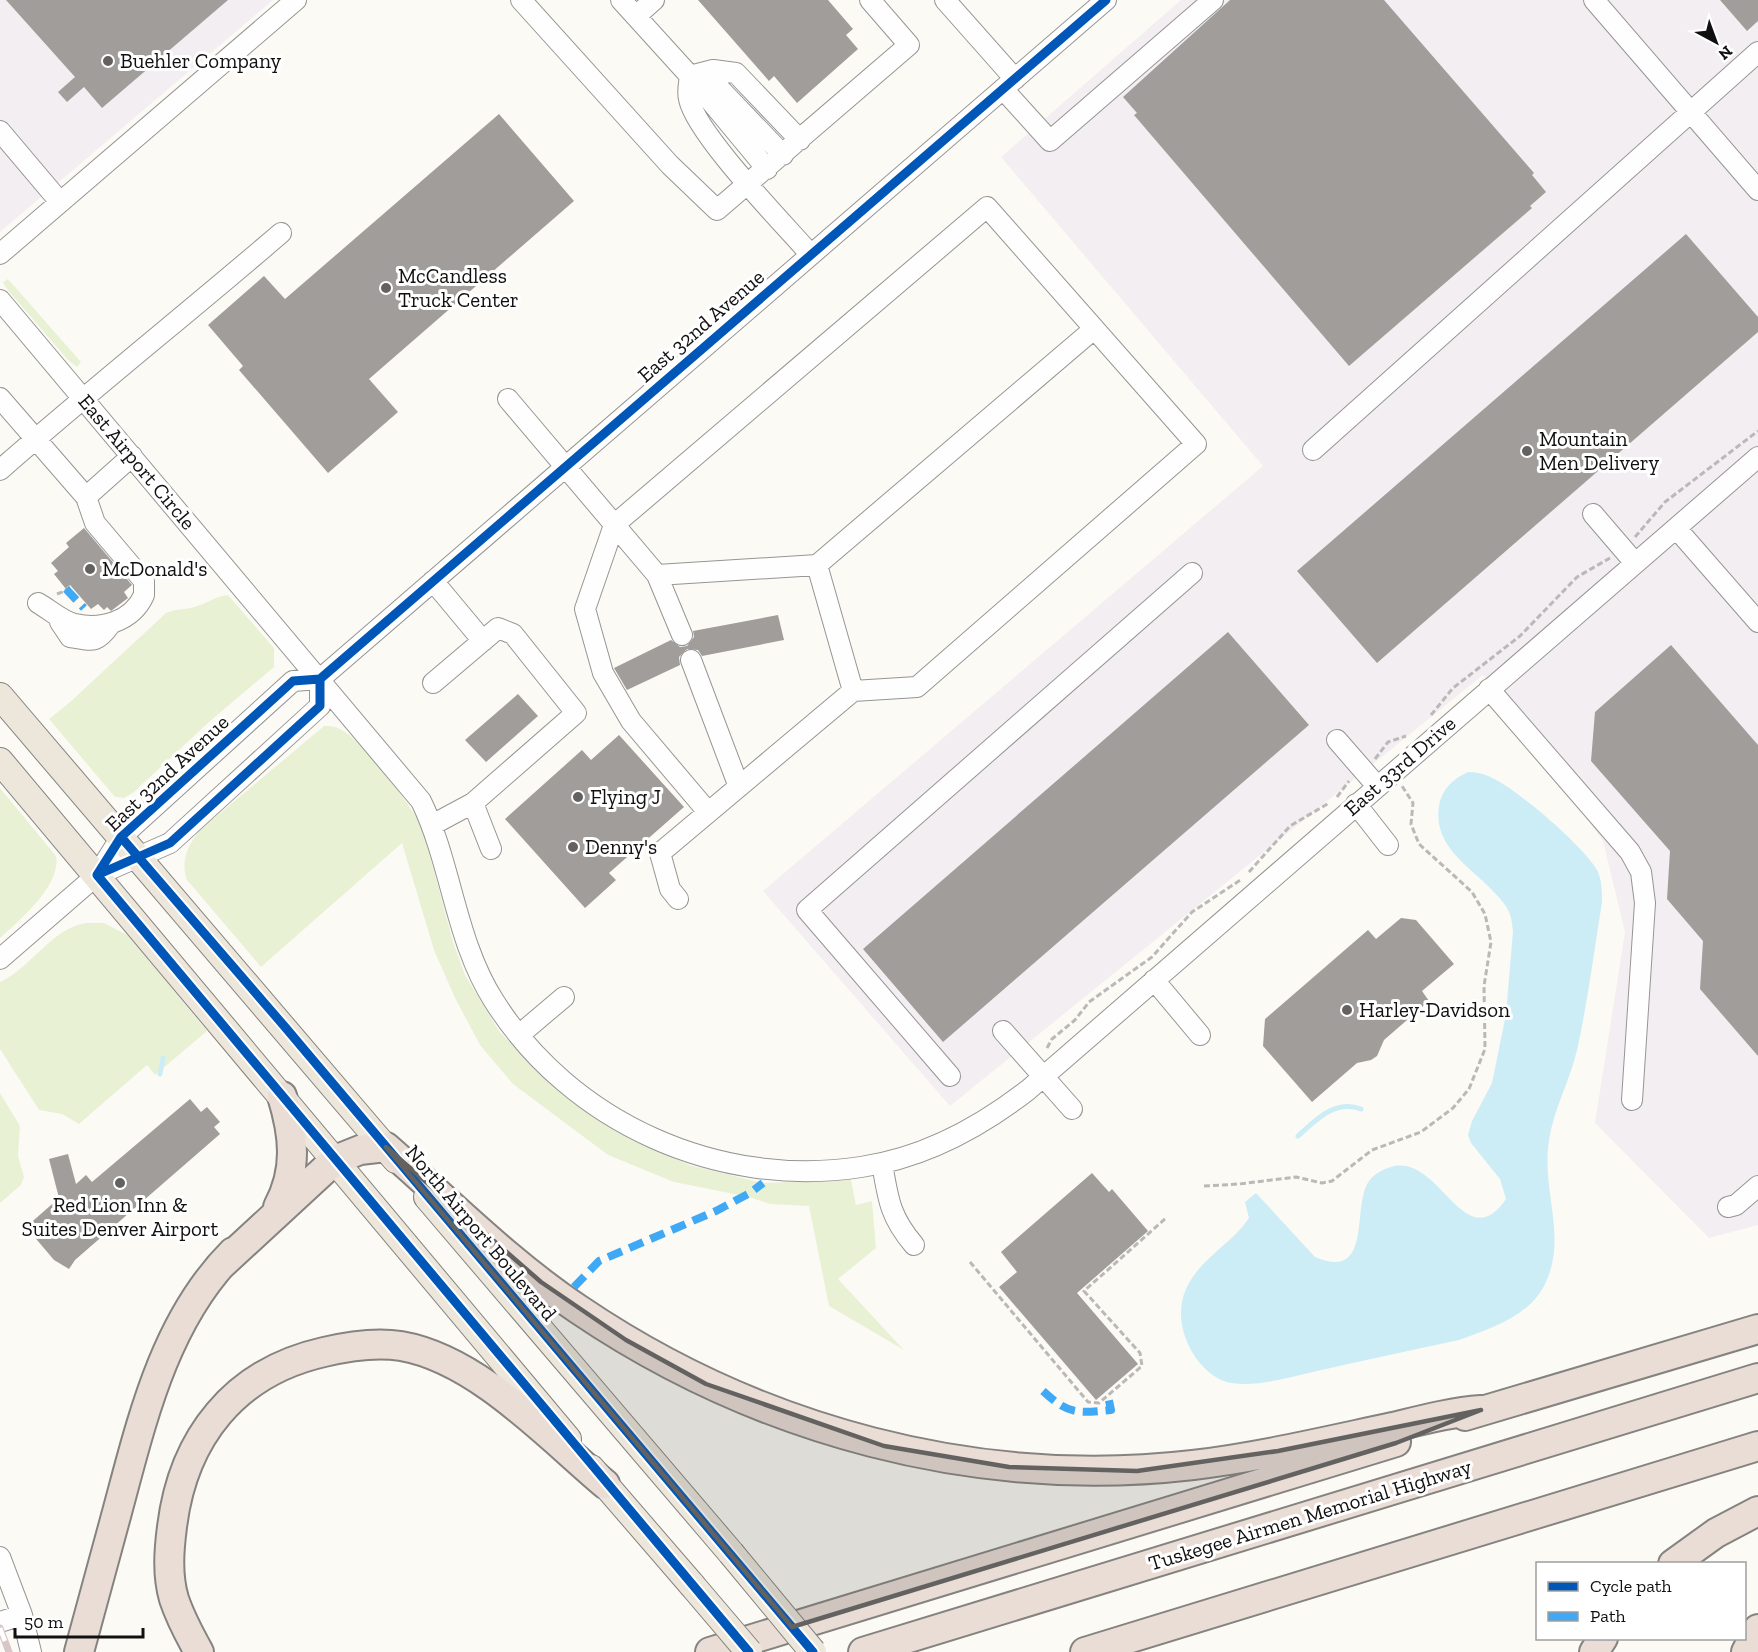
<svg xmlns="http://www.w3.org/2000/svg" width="1758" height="1652" font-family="'Zilla Slab',serif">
<rect width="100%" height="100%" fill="#fcfaf5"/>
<path fill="#f3eef1" d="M0,0h273l-273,232z
M1181,0h577v1225l-49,13 -114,-115 30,-191 -22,-91 -120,-166 -533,431 -187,-215 500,-425 -262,-309z"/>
<path fill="#e9f1d5" d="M8,279l73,83 -4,5 -9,-7 -62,-72 -3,-6z
M228,595l46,53v19l-65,55 -75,70 -10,6 -9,-1 -66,-78 20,-16 97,-90c12,-5 23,-3 34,-8 11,-4 17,-9 28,-10z
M324,726c7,0 11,0 18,4 22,13 69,75 81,99l30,113 12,33 34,56 48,50 68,50 74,34 74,18 88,-3 5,25 16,-4 4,47 -38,31 66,71 -75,-44 -20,-100 -39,-2 -21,-7 -75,-15 -66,-27 -95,-71 -33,-39 -25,-47 -21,-48 -32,-107 -141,124 -74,-87c-7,-19 1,-35 13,-50z
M0,788l56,68c6,28 -35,63 -56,82z
M86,923h18l25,13 78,95 -52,44 -8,-10 -68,59 -17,-10 -23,-4 -39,-61v-67c31,-14 52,-54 86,-59z
M0,1093l20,33 -2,30 6,21 -3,8 -21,18z"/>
<path fill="#ccedf6" d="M1468,772c11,0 20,3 30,9 24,13 86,66 99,89 5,10 5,21 5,32 -8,49 -14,99 -25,148 -7,31 -24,60 -28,91 -8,49 19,96 -4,143 -15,32 -55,45 -86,56 -47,10 -94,20 -142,31 -27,6 -58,16 -85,12 -18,-2 -36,-21 -43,-37 -9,-18 -11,-39 -3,-57 14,-31 45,-44 63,-71l-4,-16 11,-9 59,64c59,25 36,-51 54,-76 5,-7 14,-12 22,-14 49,-15 73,93 115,32l-6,-20 -29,-36 -3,-8 4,-14 20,-38 14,-69 7,-83c-1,-9 -2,-18 -8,-26 -24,-34 -77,-54 -65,-104 4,-14 15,-23 28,-29z"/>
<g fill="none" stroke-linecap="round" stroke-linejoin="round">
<path stroke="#ccedf6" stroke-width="5" d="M160,1074l3,-16
M1298,1136c18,-16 37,-37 63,-27"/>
</g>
<path fill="#a09d9a" d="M6,0h222l-126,108 -18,-21 -17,15 -9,-10 17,-15z
M698,0h130l25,29 -7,6 12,14 -61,54 -23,-27 -5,5z
M1230,0h154l150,173 -2,2 14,17 -16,14 2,2 -183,158 -215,-251 3,-2 -14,-16z
M1720,0h38v21l-11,10z
M499,114l75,87 -205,178 29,33 -70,61 -89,-103 4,-4 -35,-41 56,-49 21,23z
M1686,234l72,83v15l-381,331 -80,-92z
M84,528l48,57 -8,7 4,6 -17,13 -4,-4 -3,3 -6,-6 -7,5 -21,-24 -4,4 -12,-15 4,-3 -7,-8 18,-16 -3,-4z
M778,615l6,25 -82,16 -4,-6 -11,-1 -8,8 1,8 -53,25 -13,-22 57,-28 9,7 7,-1 7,-9 -1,-6z
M1228,632l81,93 -366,317 -80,-93z
M1671,645l87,100v311l-58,-67 3,-48 -36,-42 3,-48 -79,-90 4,-49z
M518,694l20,22 -52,46 -21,-22z
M619,735l65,72 -75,66 7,7 -31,28 -80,-89 77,-69 9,10z
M1401,918l15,2 38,44 -32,27 7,10 -45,39 -7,16 -6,4 -14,3 -45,39 -49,-56 2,-27 103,-89 8,9z
M190,1099l11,13 6,-5 13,15 -6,5 6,7 -145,126 -6,9 -15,-9 -28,-33 33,-29 -10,-39 19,-5 8,30 10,-9 6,7z
M1092,1173l17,19 3,-3 36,42 -71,62 61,71 -42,36 -97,-113 18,-15 -16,-20z"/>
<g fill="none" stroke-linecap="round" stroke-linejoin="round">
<defs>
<path id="minor" d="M521,0l149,165 47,45 192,-165 -39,-45
M621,0l69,76 23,-6 23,3 64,67
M945,0l70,79
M1594,0l164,190
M636,16l18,-16
M690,76c-1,7 -3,16 -1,23 7,35 95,125 122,156
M690,76l27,10 66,69
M690,76l77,93
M1003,89l47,52 163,-141
M0,131l60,71
M0,254l296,-254
M0,300l421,501c31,64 34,139 73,200 77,122 225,188 367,166 63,-9 118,-39 167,-77l730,-633
M0,398l86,99 46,-41
M508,399l149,176 160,-10 277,-236
M1313,450l445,-398
M0,470c92,-81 188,-157 281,-237
M1593,514l42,49
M1676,528l82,94
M657,575l25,60
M433,581l50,60
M38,603c11,6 25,19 37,21 26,6 57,-2 69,-29v-14l-49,-58 -9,-26
M60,622l10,15c21,3 26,8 40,-12
M691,660l48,127
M1489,689l141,163 11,20 4,31 -13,197
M1337,740l40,46
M473,803l18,46
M1356,804l32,41
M708,812l-77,-91 -28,-48 -18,-64 29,-84 373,-318 209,237 -279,243 -64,4
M432,825l41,-22 103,-90 -63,-79 -15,-6 -65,55
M97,875l73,-32 150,-137v-27
M678,899l-8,-10 -10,-36 193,-162 -36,-126
M0,959l97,-84 24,-38 172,-156 27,-2 786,-679
M1154,980l46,55
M1003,1031l69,78
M519,1035l45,-38
M950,1076l-143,-166 385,-337
M882,1163c6,36 8,54 32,82
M1728,1207l8,-2 22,-19
M0,1557l22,58 9,37
M0,1622l22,-7"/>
<path id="major" d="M0,696l396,464
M0,761l568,678
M427,1197l304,356
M591,1468l101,117"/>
<path id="highway" d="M278,1207c20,-37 16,-72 4,-111
M220,1266l115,-106 25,-10 26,-3c63,55 123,116 192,162 180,122 399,181 615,156 67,-8 134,-24 200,-38 29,-7 59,-15 88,-17
M1465,1416l293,-87
M1673,1564l43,-31 42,-22
M79,1652c12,-45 25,-91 37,-136 25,-92 47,-194 117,-264
M199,1652c-9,-16 -19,-35 -25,-53 -7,-24 -5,-49 -2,-72 11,-90 63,-155 152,-175 25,-6 52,-10 77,-6 76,13 147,90 204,138
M710,1652l686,-210
M863,1652l895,-274
M1085,1652l673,-206
M1594,1652l9,-14
M1746,1652l12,-23"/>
</defs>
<use href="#minor" stroke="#969593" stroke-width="22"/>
<use href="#major" stroke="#848380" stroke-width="28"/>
<use href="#highway" stroke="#848380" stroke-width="32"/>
<path stroke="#b9b9b8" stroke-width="3" stroke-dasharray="6 3" stroke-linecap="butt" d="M1635,537l30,-35 93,-71
M57,594l8,-3 5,-5
M1431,715l22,-27 67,-52 57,-59 33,-19
M1375,759l13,-17 18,-6
M1337,797l12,-16
M1249,872l41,-46 39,-23
M1047,1048l5,-9 23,-19 14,-18 63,-45 40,-45 50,-33
M1204,1186l35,-2 57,-7 26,6 10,-2 40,-31 49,-18 32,-24 16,-19 16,-40 -1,-63 7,-44 -6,-28 -13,-22 -53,-48 -8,-20 2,-21 -11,-17
M970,1262l118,140 11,1 43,-37 -2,-13 -56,-62 82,-73"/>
<use href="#minor" stroke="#fffefe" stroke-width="20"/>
<use href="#major" stroke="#ede6db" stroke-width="26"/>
<use href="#highway" stroke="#eaddd6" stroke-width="28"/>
<defs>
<path id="rail" d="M0,1628l9,24"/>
</defs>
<use href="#rail" stroke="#d8c5c8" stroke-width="7"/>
<use href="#rail" stroke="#fff" stroke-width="4.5" stroke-dasharray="14" stroke-linecap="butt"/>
<defs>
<path id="major-bridge" d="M731,1553l82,99
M692,1585l57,67"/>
</defs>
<use href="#major-bridge" stroke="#848380" stroke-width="28" stroke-linecap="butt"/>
<use href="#major-bridge" stroke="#ede6db" stroke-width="26"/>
<path stroke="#3fa9f5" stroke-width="8" stroke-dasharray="15 8" stroke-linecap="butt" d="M66,589l18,19
M574,1287l25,-26 117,-50 34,-18 13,-10
M1043,1391c26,24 34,22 68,19l-3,-14"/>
<defs>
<path id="cycleway" d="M121,837l164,190 528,625
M97,875l24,-38 172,-156 27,-2 786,-679
M97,875l652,777
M97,875l73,-32 150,-137v-27"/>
</defs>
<use href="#cycleway" stroke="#fff" stroke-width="13"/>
<use href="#cycleway" stroke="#0057b8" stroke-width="9"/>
</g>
<path fill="#636260" fill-opacity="0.2" stroke="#636260" stroke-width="4.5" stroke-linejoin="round" d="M386,1147l155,135 85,58 80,44 178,62 125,21 128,4 141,-20 203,-41 -85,33 -604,184z"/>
<g fill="#636260" stroke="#fff" stroke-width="2">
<circle cx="108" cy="61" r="6"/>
<circle cx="386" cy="288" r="6"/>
<circle cx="1527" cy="451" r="6"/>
<circle cx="90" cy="569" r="6"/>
<circle cx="578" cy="797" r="6"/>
<circle cx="573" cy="847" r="6"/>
<circle cx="1347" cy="1010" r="6"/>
<circle cx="120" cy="1183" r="6"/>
</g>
<g text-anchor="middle" stroke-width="6" stroke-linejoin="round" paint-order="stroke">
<g font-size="21" fill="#101010" stroke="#fff" text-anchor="start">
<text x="120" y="68">Buehler Company</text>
<text x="398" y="283">McCandless<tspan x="398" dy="24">Truck Center</tspan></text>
<text x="1539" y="446">Mountain<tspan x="1539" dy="24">Men Delivery</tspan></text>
<text x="102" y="576">McDonald's</text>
<text x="590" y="804">Flying J</text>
<text x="585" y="854">Denny's</text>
<text x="1359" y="1017">Harley-Davidson</text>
<text x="120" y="1212" text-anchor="middle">Red Lion Inn &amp;<tspan x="120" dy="24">Suites Denver Airport</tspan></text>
</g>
<g font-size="21" fill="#101010" stroke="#fff">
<text transform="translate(701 326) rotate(-41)" y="7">East 32nd Avenue</text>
<text transform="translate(137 462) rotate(50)" y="7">East Airport Circle</text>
<text transform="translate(1400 766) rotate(-41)" y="7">East 33rd Drive</text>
<text transform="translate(167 773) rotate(-43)" y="7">East 32nd Avenue</text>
<text transform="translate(481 1233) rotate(50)" y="7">North Airport Boulevard</text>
<text transform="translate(1310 1515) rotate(-17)" y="7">Tuskegee Airmen Memorial Highway</text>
</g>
</g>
<rect x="1536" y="1562" width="210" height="78" fill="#ffffff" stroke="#9f9f9f" stroke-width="1.5"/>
<rect x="1548" y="1582" width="30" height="9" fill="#0057b8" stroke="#9f9f9f" stroke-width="1.5"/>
<text x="1590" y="1592" font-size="18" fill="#101010">Cycle path</text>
<rect x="1548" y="1612" width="30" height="9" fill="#3fa9f5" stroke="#9f9f9f" stroke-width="1.5"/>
<text x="1590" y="1622" font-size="18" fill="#101010">Path</text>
<g transform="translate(1716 42) rotate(139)" stroke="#ffffff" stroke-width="4.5" paint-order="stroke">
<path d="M0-4.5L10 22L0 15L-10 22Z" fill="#101010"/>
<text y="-9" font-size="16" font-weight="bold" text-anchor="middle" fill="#101010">N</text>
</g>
<path d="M15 1628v9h128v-9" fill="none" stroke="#101010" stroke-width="3"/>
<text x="24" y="1628" font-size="18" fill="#101010" stroke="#ffffff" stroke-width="4.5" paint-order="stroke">50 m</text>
</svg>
